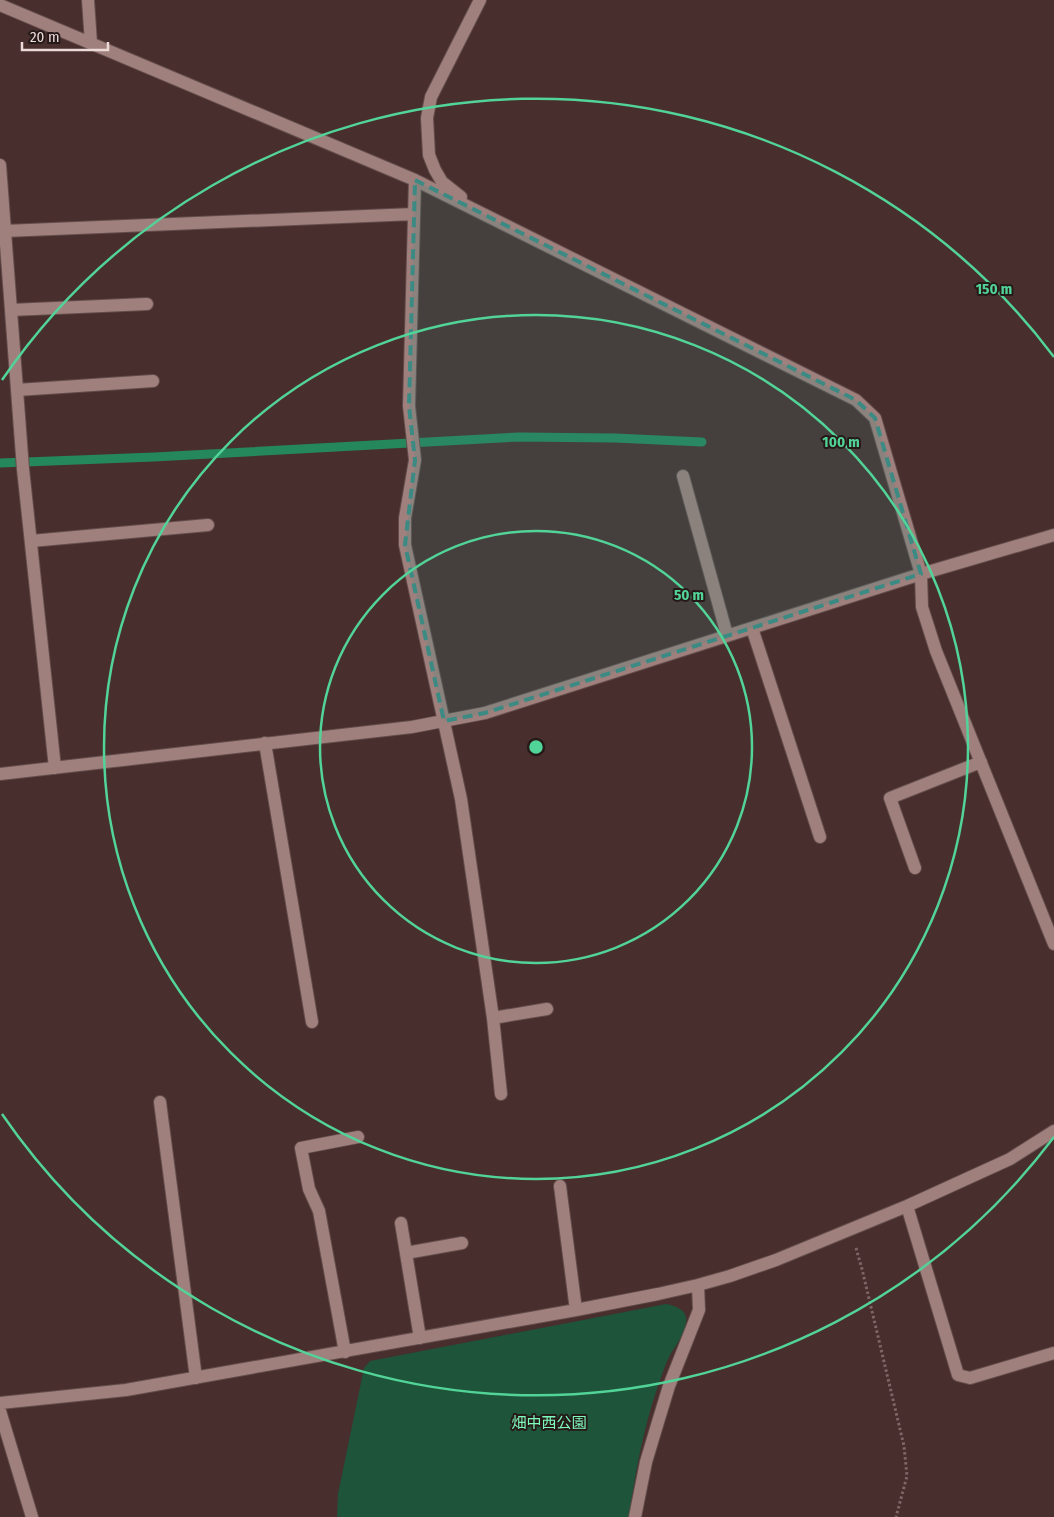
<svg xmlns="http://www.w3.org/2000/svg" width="1054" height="1517" font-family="'Fira Sans Condensed','Noto Sans JP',sans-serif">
<rect width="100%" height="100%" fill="#482e2d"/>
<path fill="#1d543a" d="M666,1304c10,2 22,6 20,18 -1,12 -11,24 -17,35 -5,10 -8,21 -12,32 -14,41 -22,85 -28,128h-292l1,-23 26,-126 6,-7z"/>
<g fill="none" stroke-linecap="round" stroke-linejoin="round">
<path stroke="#25875c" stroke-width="9" d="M0,463l154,-6 365,-20 96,1 87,4"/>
<defs>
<path id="minor" d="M88,0l3,43
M0,5l415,175 441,220 19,18 46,156 1,33 14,44 118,293
M0,165l23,304 32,299
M415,180l-6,226 6,54 -10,58v27l56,254 32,219 8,76
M461,197l-19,-15 -7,-12 -6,-15 -2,-37 4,-21 49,-97
M5,231l409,-17
M11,310l136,-6
M17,390l136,-9
M683,476l44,159
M31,541l177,-16
M752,628l68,209
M265,743l47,279
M0,774l412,-47 73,-14 436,-139 133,-39
M915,868l-25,-70 91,-36
M493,1018l54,-9
M160,1102l36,276
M560,1186l16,124
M907,1206l51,169 12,3 84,-25
M401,1223l19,115
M406,1253l56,-10
M345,1352l-26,-141 -10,-22 -8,-41 57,-11
M0,1403l126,-13 450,-80 82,-16 40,-9 32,-9 46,-16 131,-54 103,-47 44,-28
M0,1411l32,106
M635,1517l11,-55 12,-40 11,-36 30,-76 -1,-25"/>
</defs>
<use href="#minor" stroke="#634d4c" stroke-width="14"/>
<path stroke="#7e6766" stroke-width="3" stroke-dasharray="2.5 2.5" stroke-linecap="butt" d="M856,1248l6,21 42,177 3,30 -11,41"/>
<use href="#minor" stroke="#9f807d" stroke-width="12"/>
</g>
<path fill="#3b8a83" fill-opacity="0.2" stroke="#3b8a83" stroke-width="4" stroke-dasharray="10 6" stroke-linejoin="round" d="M415,180l441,220 19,18 46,156 -436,139 -41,8 -39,-176 10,-85 -6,-54z"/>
<g fill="none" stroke="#52d397" stroke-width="2.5">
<circle cx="536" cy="747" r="216"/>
<circle cx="536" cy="747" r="432"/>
<path d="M1054 1137A648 648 0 0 1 2 1114M2 380A648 648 0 0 1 1054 357"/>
</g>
<g text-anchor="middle" stroke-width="4" stroke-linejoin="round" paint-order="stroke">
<g font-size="15" fill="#7efabd" stroke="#261a19">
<text x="549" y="1428">畑中西公園</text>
</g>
</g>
<circle cx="536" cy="747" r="8" fill="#52d397" stroke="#261a19" stroke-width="2.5"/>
<g font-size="15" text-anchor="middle" font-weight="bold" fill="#52d397" stroke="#261a19" stroke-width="4" stroke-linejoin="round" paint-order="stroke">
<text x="994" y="294">150 m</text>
<text x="841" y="447">100 m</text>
<text x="689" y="600">50 m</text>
</g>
<path d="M22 42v8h86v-8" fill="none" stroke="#ebdad8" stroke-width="2.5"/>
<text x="30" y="42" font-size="15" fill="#ebdad8" stroke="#261a19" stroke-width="4" paint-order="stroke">20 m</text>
</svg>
